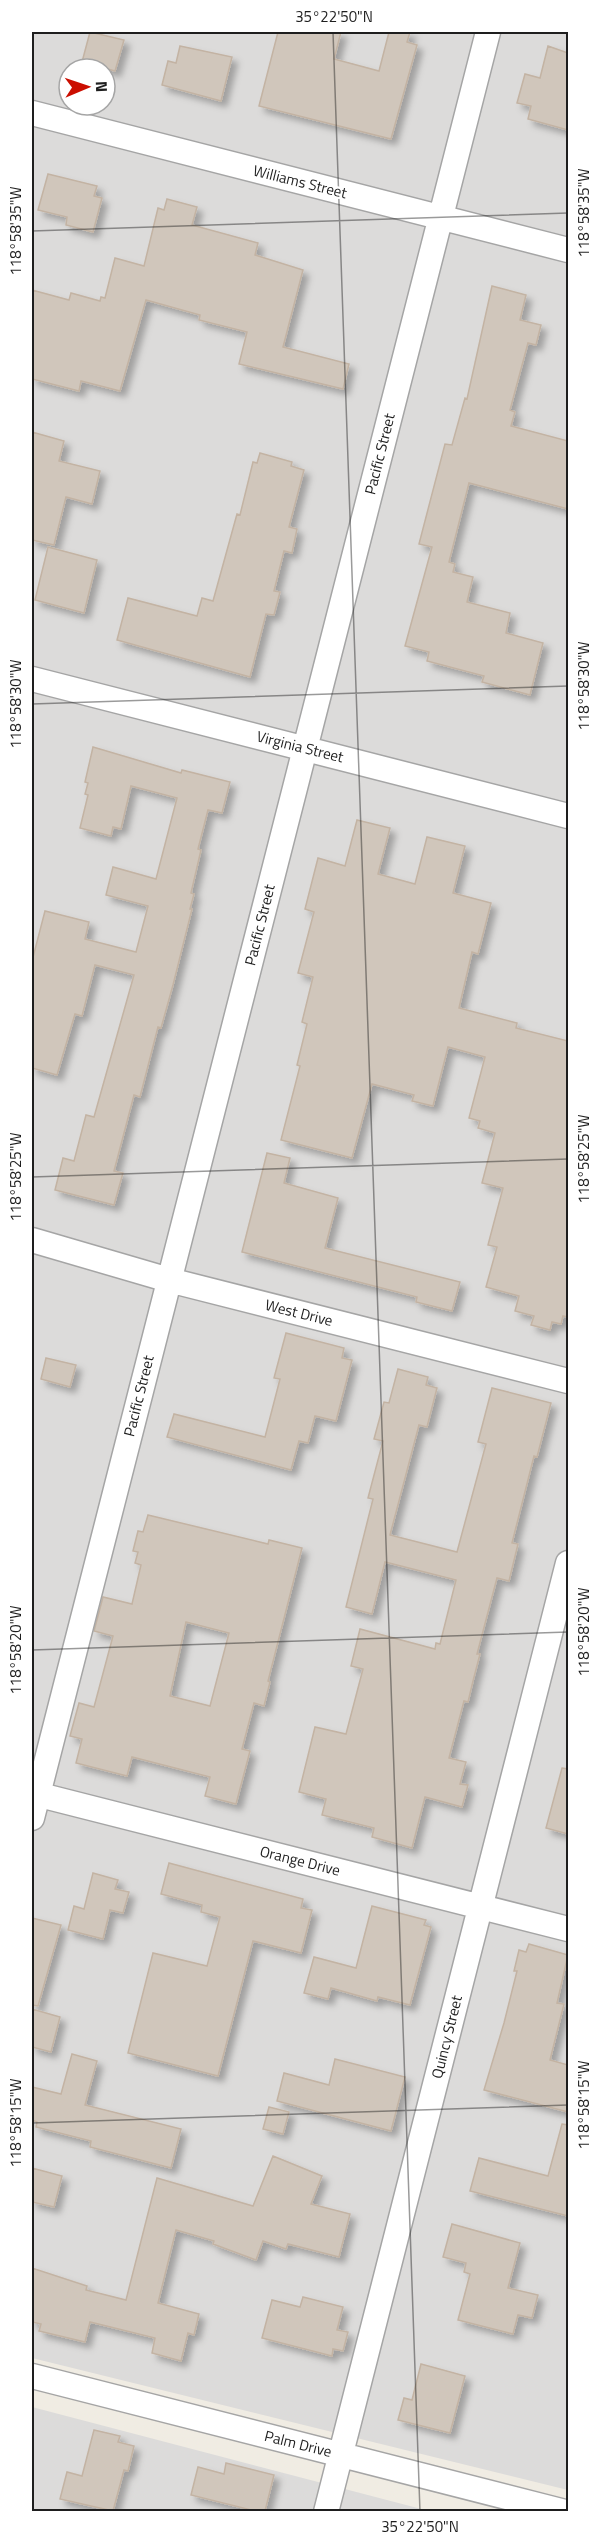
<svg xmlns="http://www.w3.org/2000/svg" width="600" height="2543" font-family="'Titillium Web',sans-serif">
<defs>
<filter id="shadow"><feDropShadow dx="5.5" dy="5.5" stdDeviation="3" flood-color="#0004"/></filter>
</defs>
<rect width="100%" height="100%" fill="#f0ece3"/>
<path fill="#dcdbda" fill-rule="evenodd" d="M32,32h536v2458l-536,-132zM69,69h36v36h-36z
M32,2407l397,104h-397z"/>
<path fill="#d0c6bb" stroke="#c3b3a3" stroke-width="1.5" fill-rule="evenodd" filter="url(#shadow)" d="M90,32l34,8 -9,31 -33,-9z
M278,32h63l-7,27 45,12 10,-39h21l-3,10 10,3 -26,94 -132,-33z
M180,46l52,11 -11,44 -59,-16 6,-24 8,2z
M548,46l20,7v77l-40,-11 3,-13 -14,-3 8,-29 15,4z
M48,174l49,12 -3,10 8,2 -9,34 -27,-7 1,-8 -29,-7z
M167,199l30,8 -5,18 66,18 -3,12 48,15 -20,77 66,17 -6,25 -104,-25 8,-32 -48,-12 1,-5 -54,-15 -26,91 -39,-10 -2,10 -47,-12v-89l37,10 2,-7 29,8 1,-4 4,1 10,-40 29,8 14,-58 6,2z
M492,286l34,9 -6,25 21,5 -5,20 -8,-2 -18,67 5,2 -4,14 57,15v68l-99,-26 -20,79 6,2 -2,8 20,5 -6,25 43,11 -4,20 37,10 -13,52 -48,-13 2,-6 -57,-15 2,-9 -24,-6 27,-99 -13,-3 26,-100 7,1 13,-47 2,1z
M32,432l32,9 -5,20 41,10 -8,33 -26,-7 -12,48 -22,-5z
M260,453l32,9 -1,4 13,4 -15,57 8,2 -5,24 -8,-2 -10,40 6,1 -6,23 -8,-1 -16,63 -133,-37 11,-42 69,18 5,-18 11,3 24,-87 3,1 13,-53 4,1z
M48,547l49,13 -13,53 -49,-13z
M93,747l88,26 1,-3 48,12 -8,31 -14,-3 -10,39 3,1 -10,43 3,1 -4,15h2l-19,76 -12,43 -3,-1 -18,70 -6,-2 -20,76 9,2 -9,32 -59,-15 8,-32 11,3 12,-46 8,2 40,-142 -39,-10 -13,51 -7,-2 -18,61 -25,-7v-107l13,-50 44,11 -4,17 51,13 12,-46 -42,-11 7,-28 43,12 21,-81 -46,-12 -10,43 -8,-2 -2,9 -31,-8 8,-33 -3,-1 3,-11 -3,-1z
M357,820l33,8 -12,46 37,10 12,-47 38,9 -12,47 38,10 -13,51 -6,-2 -13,56 58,15 -1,5 52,13v276l-5,-1 -2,8 -9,-2 -2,8 -19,-5 3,-9 -19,-5 4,-15 -33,-9 11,-40 -9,-2 15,-57 -21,-5 13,-50 -17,-5 2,-7 -11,-3 16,-61 -37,-10 -15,59 -21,-5 2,-6 -42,-11 -20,74 -71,-18 19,-74 -3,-1 10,-41 -5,-2 11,-45 -15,-4 16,-61 -9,-3 13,-51 27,8z
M267,1153l23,5 -6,25 54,15 -13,50 135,34 -8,29 -36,-9 1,-5 -175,-45z
M286,1333l58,15 -2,10 10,2 -16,61 -21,-5 -7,27 -9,-2 -8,29 -124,-33 7,-23 91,23 15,-58 -6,-1z
M46,1358l30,7 -6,22 -29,-8z
M398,1369l30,8 -2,8 11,3 -10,39 -8,-2 -29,110 67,17 29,-108 -8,-2 14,-54 59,15 -14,54 -3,-1 -22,87 6,1 -9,37 -12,-3 -20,76h3l-7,27 -5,21 -4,-1 -15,57 17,4 -6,22 8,1 -6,22 -37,-10 -13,51 -40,-11 2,-9 -52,-13 4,-16 -27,-7 16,-65 31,7 17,-65 -12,-3 9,-37 75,20 1,-6 4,1 16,-64 -71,-18 -13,52 -26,-7 27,-108 -5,-1 15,-57 -9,-2 10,-37 5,1z
M148,1515l120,29 1,-4 33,8 -34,133 2,1 -6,24 -10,-3 -12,46 8,2 -14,53 -31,-8 5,-19 -78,-20 -5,19 -51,-13 6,-24 -12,-3 9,-33 15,4 19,-71 -19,-5 9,-34 29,7 9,-39 -6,-2 3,-11 -5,-1 5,-20 5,1zM186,1622l43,11 -19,73 -40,-10z
M562,1768l6,1v65l-22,-6z
M169,1863l134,36 -2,9 11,2 -11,43 -48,-12 -35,135 -90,-23 25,-100 54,13 13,-49 -19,-5 1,-7 -41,-11z
M93,1873l25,7 -3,9 14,3 -6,21 -13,-3 -7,29 -35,-9 6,-24 10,3z
M372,1906l54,14 -2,5 7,2 -21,78 -32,-8 -1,4 -46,-13 -3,11 -24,-6 10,-36 42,11z
M32,1918l29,7 -23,81 -6,-1z
M529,1944l39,11 -11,48 7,1 -14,56 18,5v47l-84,-22 20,-67 13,-52h-3l5,-21 7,2z
M32,2009l28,8 -9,35 -19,-5z
M72,2054l25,7 -12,44 96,24 -10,39 -81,-21 1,-6 -55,-14 1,-5 -5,-2v-33l29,7z
M335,2059l70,18 -14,54 -114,-30 7,-28 45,12z
M269,2107l20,5 -6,22 -20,-5z
M562,2124l6,1v91l-98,-25 9,-33 69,18z
M273,2156l49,20 -11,28 39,10 -11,43 -51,-13 -2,5 -23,-8 -7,19 -43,-16 1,-3 -38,-11 -18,73 41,11 -5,21 -6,-2 -7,28 -29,-8 3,-15 -65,-16 -5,20 -46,-11 2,-7 -9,-2v-54l55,18 -1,4 40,10 31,-122 96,28z
M32,2168l30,8 -8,31 -22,-5z
M452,2224l68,19 -12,45 30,7 -6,23 -14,-3 -5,19 -55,-14 12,-46 -6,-2 2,-9 -23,-6z
M303,2297l40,10 -6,23 11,2 -5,19 -10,-2 -1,7 -70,-18 10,-38 28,7z
M421,2364l44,12 -15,57 -52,-13 6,-22 8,2z
M94,2430l26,6 -2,6 16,4 -6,25 -4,-1 -11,41 -53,-12 7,-27 15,4z
M226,2463l48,12 -9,36h-10l-64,-16 7,-28 26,7z"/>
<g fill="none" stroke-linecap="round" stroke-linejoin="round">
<defs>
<path id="minor" d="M32,113l536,137
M32,679l536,137
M32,1240l137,40 399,101
M32,1793l536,136
M32,1818l456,-1786
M32,2376l533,136
M326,2512l242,-949"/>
</defs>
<use href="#minor" stroke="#a5a5a5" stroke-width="27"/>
<use href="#minor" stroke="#fff" stroke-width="24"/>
</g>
<path fill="none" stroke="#1e1e1e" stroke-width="1.5" stroke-opacity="0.45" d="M333,32l87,2480M32,231l536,-18M32,704l536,-18M32,1177l536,-18M32,1650l536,-18M32,2123l536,-18"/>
<g text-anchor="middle" stroke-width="4.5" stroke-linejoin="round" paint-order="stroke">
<g font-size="15" fill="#1e1e1e" stroke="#fff">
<text transform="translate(300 182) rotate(14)" y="5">Williams Street</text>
<text transform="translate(380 454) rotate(-76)" y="5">Pacific Street</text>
<text transform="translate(300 747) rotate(14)" y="5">Virginia Street</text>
<text transform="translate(260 925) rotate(-76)" y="5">Pacific Street</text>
<text transform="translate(299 1313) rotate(14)" y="5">West Drive</text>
<text transform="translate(139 1396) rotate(-76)" y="5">Pacific Street</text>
<text transform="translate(300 1861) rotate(14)" y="5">Orange Drive</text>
<text transform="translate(447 2037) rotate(-76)" y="5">Quincy Street</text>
<text transform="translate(298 2444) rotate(14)" y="5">Palm Drive</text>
</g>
</g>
<rect width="600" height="2543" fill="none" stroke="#ffffff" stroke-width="66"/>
<g transform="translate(87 87) rotate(88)"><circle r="28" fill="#ffffff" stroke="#a5a5a5" stroke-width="1.5"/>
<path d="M0-4.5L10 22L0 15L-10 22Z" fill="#cb0e00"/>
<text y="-9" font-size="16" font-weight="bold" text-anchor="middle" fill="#1e1e1e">N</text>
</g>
<rect x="33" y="33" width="534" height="2477" fill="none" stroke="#1e1e1e" stroke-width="2"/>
<g font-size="15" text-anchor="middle" fill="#1e1e1e">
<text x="334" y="22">35°22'50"N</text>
<text transform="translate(584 213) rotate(-90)" y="5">118°58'35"W</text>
<text transform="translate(16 231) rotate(-90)" y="5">118°58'35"W</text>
<text transform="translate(584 686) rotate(-90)" y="5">118°58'30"W</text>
<text transform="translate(16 704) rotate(-90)" y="5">118°58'30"W</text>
<text transform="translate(584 1159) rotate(-90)" y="5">118°58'25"W</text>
<text transform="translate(16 1177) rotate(-90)" y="5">118°58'25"W</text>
<text transform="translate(584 1632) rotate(-90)" y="5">118°58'20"W</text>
<text transform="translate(16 1650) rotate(-90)" y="5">118°58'20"W</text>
<text transform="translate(584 2105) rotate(-90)" y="5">118°58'15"W</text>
<text transform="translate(16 2123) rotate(-90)" y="5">118°58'15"W</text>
<text x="420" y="2532">35°22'50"N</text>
</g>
</svg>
